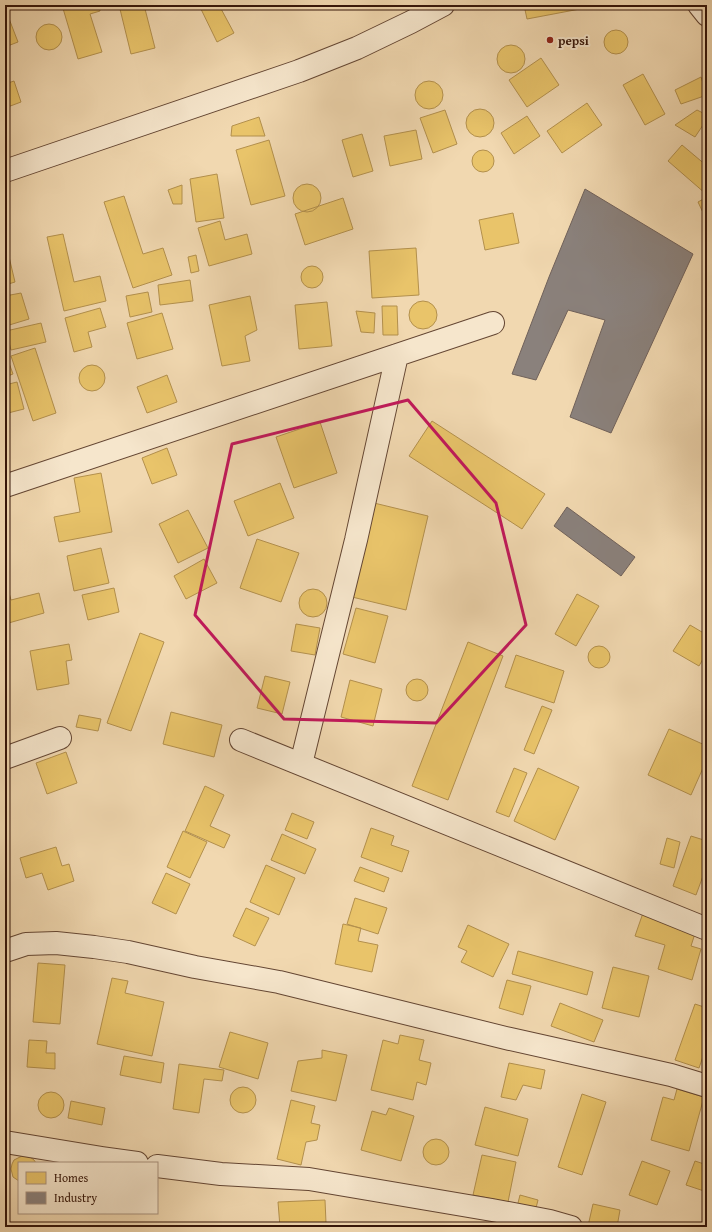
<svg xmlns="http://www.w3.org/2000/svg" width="712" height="1232" font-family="'Gentium Book Plus',serif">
<rect width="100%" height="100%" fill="#f1d8b0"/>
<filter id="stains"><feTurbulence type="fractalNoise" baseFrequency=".005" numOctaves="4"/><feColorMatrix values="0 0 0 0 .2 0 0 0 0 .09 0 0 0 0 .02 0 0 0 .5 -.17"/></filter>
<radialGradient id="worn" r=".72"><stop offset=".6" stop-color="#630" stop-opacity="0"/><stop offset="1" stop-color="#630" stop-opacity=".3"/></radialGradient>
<path fill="#e9c46a" stroke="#b3904d" d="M62,5h37l1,6 -10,3 12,38 -24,7z
M119,5h25l11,43 -24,6z
M199,5h20l15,28 -17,9z
M524,5h77l-74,14z
M8,16l10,26 -13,5v-30z
M36 37a13 13 0 1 1 26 0a13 13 0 1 1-26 0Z
M604 42a12 12 0 1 1 24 0a12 12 0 1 1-24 0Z
M497 59a14 14 0 1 1 28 0a14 14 0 1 1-28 0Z
M541,58l18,27 -32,22 -18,-27z
M643,74l22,40 -20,11 -22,-40z
M701,77l6,18 -26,9 -6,-14z
M415 95a14 14 0 1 1 28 0a14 14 0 1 1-28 0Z
M14,81l7,21 -16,6v-24z
M587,103l15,22 -40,28 -15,-22z
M466 123a14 14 0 1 1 28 0a14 14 0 1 1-28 0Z
M445,110l12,34 -24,9 -13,-35z
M697,110l10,5v4l-12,18 -20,-12z
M527,116l13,20 -26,18 -13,-21z
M259,117l6,19h-34l1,-10z
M416,130l6,29 -32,7 -6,-30z
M362,134l11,37 -20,6 -11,-37z
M269,140l16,56 -34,9 -15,-55z
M682,145l25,21v27l-1,1 -38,-33z
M472 161a11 11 0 1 1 22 0a11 11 0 1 1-22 0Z
M217,174l7,44 -28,4 -6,-43z
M293 198a14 14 0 1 1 28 0a14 14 0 1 1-28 0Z
M182,185v19h-9l-5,-14z
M124,196l19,58 20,-6 9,27 -39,13 -29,-86z
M707,197v24l-9,-19z
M343,198l10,31 -48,16 -10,-31z
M513,213l6,30 -34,7 -6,-30z
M220,221l5,19 22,-6 5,20 -43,12 -11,-38z
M63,234l11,48 26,-6 6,25 -42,10 -17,-74z
M5,240l10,42 -10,3z
M416,248l3,47 -47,3 -3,-47z
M196,255l3,16 -8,2 -3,-16z
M301 277a11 11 0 1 1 22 0a11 11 0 1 1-22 0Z
M190,280l3,21 -33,4 -2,-20z
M148,292l4,20 -22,5 -4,-21z
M21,293l8,26 -23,7 -1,-3v-27z
M250,296l7,34 -12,6 5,25 -28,5 -13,-61z
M409 315a14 14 0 1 1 28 0a14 14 0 1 1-28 0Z
M327,302l5,44 -33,3 -4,-44z
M382,306h15l1,29h-15z
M100,308l6,19 -18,5 4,15 -18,5 -9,-34z
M356,311l19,2 -1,20 -13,-1z
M162,313l11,36 -36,10 -10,-36z
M41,323l5,19 -35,8 -5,-19z
M35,348l21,65 -23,8 -22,-65z
M5,352l8,22 -8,3z
M79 378a13 13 0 1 1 26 0a13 13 0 1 1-26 0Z
M167,375l10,27 -30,11 -10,-26z
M17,382l7,27 -16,4 -3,-12v-16z
M432,421l113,73 -23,35 -113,-73z
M320,422l17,51 -43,15 -18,-51z
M167,448l10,27 -25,9 -10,-26z
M101,473l11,59 -53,10 -5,-25 26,-5 -6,-34z
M280,483l14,35 -46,18 -14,-35z
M374,503l54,13 -22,94 -54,-13z
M188,510l20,38 -30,15 -19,-39z
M257,539l42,14 -18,49 -41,-14z
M101,548l8,35 -35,8 -7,-35z
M204,559l13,24 -31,16 -12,-23z
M5,578l6,22 28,-7 5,20 -39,11z
M114,588l5,24 -31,8 -6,-25z
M299 603a14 14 0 1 1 28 0a14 14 0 1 1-28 0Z
M577,594l22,12 -23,40 -21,-12z
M356,608l32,8 -13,47 -32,-9z
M296,624l24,4 -5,27 -24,-4z
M690,625l17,10v17l-8,14 -26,-15z
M140,633l24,9 -33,89 -24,-8z
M468,642l35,14 -55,144 -36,-14z
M69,644l3,16 -6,1 3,23 -32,6 -7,-39z
M588 657a11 11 0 1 1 22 0a11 11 0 1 1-22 0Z
M516,655l48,16 -10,32 -49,-16z
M265,676l25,6 -8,32 -25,-6z
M406 690a11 11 0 1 1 22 0a11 11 0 1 1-22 0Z
M350,680l32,9 -9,37 -32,-9z
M542,706l10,4 -18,44 -10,-4z
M171,712l51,13 -8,32 -51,-13z
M79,715l22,4 -3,12 -22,-4z
M669,729l38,17v13l-16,36 -43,-20z
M66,752l11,31 -30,11 -11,-31z
M514,768l13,5 -18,44 -13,-5z
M538,768l41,19 -24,53 -41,-19z
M205,786l19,9 -14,31 20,9 -6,13 -39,-17z
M292,813l22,9 -7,17 -22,-9z
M371,828l23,8 -3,9 18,6 -7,21 -41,-15z
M183,831l24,11 -17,36 -23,-11z
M282,834l34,15 -11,25 -34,-14z
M691,836l16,5v24l-11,30 -23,-9z
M667,838l13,4 -6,26 -14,-4z
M56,847l6,19 7,-2 5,17 -26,9 -6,-17 -16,5 -6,-20z
M266,865l29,13 -16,37 -29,-13z
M360,867l29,11 -5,14 -30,-11z
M166,873l24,11 -14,30 -24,-11z
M355,898l32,10 -9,26 -31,-10z
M246,908l23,10 -14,28 -22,-10z
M644,910l53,17 -6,19 10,3 -9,31 -34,-11 7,-24 -30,-9z
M343,924l18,4 -3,13 20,4 -6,27 -37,-8z
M468,925l41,19 -16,33 -32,-15 6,-11 -9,-4z
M518,951l75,21 -6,23 -75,-21z
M38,963l27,2 -5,59 -27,-2z
M613,967l36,9 -10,41 -37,-9z
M112,978l16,3 -3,12 39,9 -12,54 -55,-12z
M507,980l24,6 -8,29 -24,-7z
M560,1003l43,17 -9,22 -43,-16z
M695,1004l12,4v37l-8,23 -24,-8z
M230,1032l38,11 -10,36 -39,-12z
M400,1035l24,5 -5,20 12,3 -5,22 -9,-3 -4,18 -42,-10 12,-50 15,4z
M29,1040l18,1 -1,12h9v16l-28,-2z
M322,1050l25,5 -11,46 -45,-10 7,-30 24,-3z
M124,1056l40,7 -3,20 -41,-8z
M509,1063l36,7 -4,19 -18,-4 -7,15 -15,-3z
M179,1064l45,6 -2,11 -18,-2 -5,34 -26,-4z
M230 1100a13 13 0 1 1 26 0a13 13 0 1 1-26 0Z
M677,1089l27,8 -15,54 -38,-11 12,-43 11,3z
M38 1105a13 13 0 1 1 26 0a13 13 0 1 1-26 0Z
M582,1094l24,8 -24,73 -24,-8z
M291,1100l24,6 -4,17 9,2 -3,15 -11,2 -5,23 -24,-6z
M71,1101l34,7 -3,17 -34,-7z
M485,1107l43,12 -10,37 -43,-11z
M389,1108l25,8 -13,45 -40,-11 11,-39 14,4z
M423 1152a13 13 0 1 1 26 0a13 13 0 1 1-26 0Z
M482,1155l34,7 -8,40 -35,-7z
M22,1156l8,1 4,3 2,3h-17v18l-6,-4 -2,-8 1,-5 2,-4z
M642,1161l28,10 -13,34 -28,-10z
M695,1161l12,4v27l-21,-7z
M520,1195l18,5 -3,12 -18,-5z
M325,1200l1,23h-16l1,4h-31l-2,-25z
M593,1204l27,6 -3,17 -29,-1z"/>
<path fill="#8a817c" stroke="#70615a" d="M585,189l108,65 -82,179 -41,-16 35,-97 -37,-10 -32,70 -24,-6 37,-97z
M567,507l68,50 -14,19 -67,-50z"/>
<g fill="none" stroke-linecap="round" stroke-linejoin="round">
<defs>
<path id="street" d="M699,5l8,10
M5,171l294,-100 58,-23 54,-26 32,-17
M5,486l488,-163
M241,740l466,189
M5,758l55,-20
M301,764l55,-224 41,-185
M5,951l21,-7 30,-1 38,4 34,5 67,15 84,15 231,57 161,36 36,11
M5,1142l97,16 35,5
M157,1166l64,8 88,5 183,31 58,11 21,6"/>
</defs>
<use href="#street" stroke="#644633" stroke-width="24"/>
<use href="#street" stroke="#f6e6cc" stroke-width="22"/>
</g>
<path fill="none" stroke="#c2185b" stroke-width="3" stroke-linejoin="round" d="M408,400l88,103 30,122 -90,98 -152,-4 -89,-104 37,-171z"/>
<circle fill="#8f2418" stroke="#f6e6cc" stroke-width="1.5" cx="550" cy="40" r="4"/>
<g text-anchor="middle" stroke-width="4" stroke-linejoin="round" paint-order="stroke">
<g font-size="13" font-weight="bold" fill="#351509" stroke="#f6e6cc" text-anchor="start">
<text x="558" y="45">pepsi</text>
</g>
</g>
<rect width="712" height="1232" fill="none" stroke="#f1d8b0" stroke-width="20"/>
<rect x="6" y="6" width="700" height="1220" fill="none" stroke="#351509" stroke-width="2"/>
<rect x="10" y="10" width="692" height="1212" fill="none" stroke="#351509"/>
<rect x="18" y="1162" width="140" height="52" fill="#f6e6cc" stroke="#a9927e"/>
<rect x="26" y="1172" width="20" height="12" fill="#e9c46a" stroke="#a9927e"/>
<text x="54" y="1182" font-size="12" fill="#351509">Homes</text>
<rect x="26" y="1192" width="20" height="12" fill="#8a817c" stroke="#a9927e"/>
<text x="54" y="1202" font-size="12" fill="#351509">Industry</text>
<rect width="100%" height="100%" filter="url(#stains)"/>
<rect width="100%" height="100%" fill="url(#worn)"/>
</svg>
